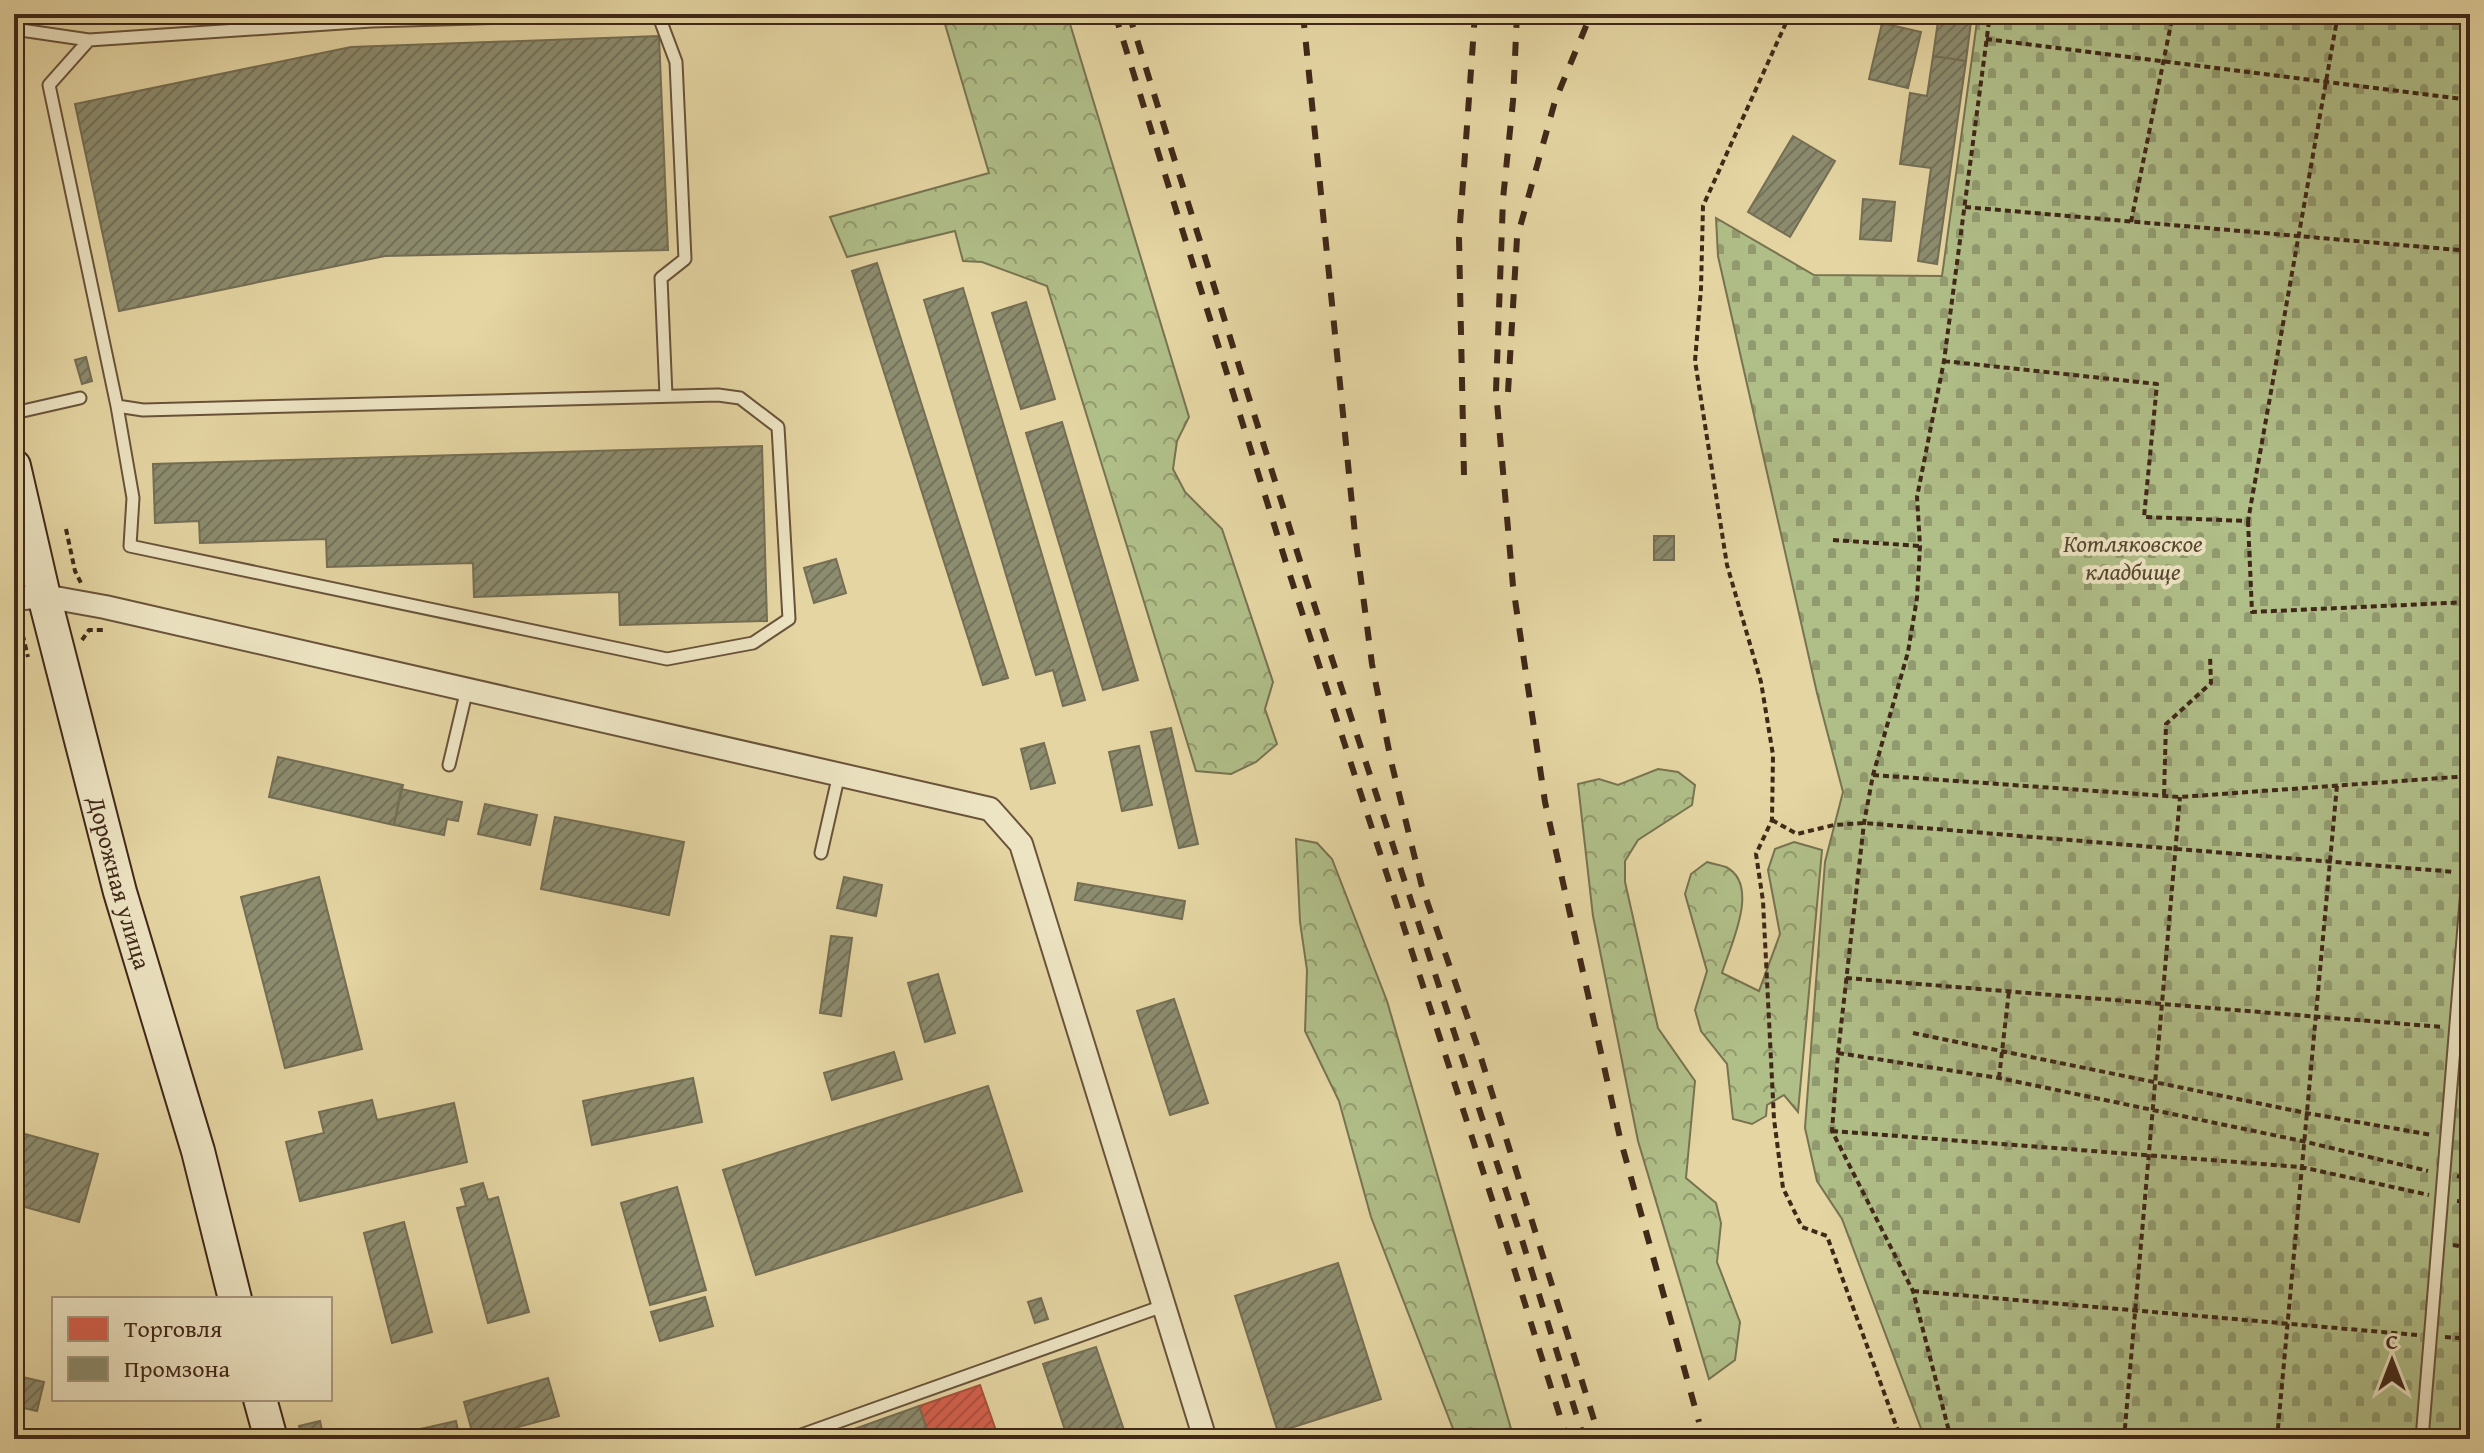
<svg xmlns="http://www.w3.org/2000/svg" width="2484" height="1453" font-family="'Gentium Book Plus',serif">
<defs>
<pattern id="forest-crowns" width="20" height="18" patternUnits="userSpaceOnUse" patternTransform="scale(2)"><rect width="20" height="18" fill="#b0be88"/><path d="M2 6a3 3 0 1 1 6 0M12 15a3 3 0 1 1 6 0" fill="none" stroke="#919a6e"/></pattern>
<pattern id="cemetery-stones" width="16" height="16" patternUnits="userSpaceOnUse" patternTransform="scale(2)"><rect width="16" height="16" fill="#b0be88"/><path d="M2 7V4a2 2 0 0 1 4 0v3zM10 15v-3a2 2 0 0 1 4 0v3z" fill="#919a6e"/></pattern>
<pattern id="shops-hatch" width="6" height="6" patternUnits="userSpaceOnUse" patternTransform="scale(2)"><rect width="6" height="6" fill="#d6604d"/><path d="M-1 1l2-2M0 6l6-6M5 7l2-2" fill="none" stroke="#af4f3f"/></pattern>
<pattern id="industry-hatch" width="6" height="6" patternUnits="userSpaceOnUse" patternTransform="scale(2)"><rect width="6" height="6" fill="#8c8c6e"/><path d="M-1 1l2-2M0 6l6-6M5 7l2-2" fill="none" stroke="#747259"/></pattern>
</defs>
<rect width="100%" height="100%" fill="#e4d5a2"/>
<filter id="stains"><feTurbulence type="fractalNoise" baseFrequency=".0025" numOctaves="4"/><feColorMatrix values="0 0 0 0 .2 0 0 0 0 .09 0 0 0 0 .02 0 0 0 .5 -.17"/></filter>
<radialGradient id="worn" r=".72"><stop offset=".6" stop-color="#630" stop-opacity="0"/><stop offset="1" stop-color="#630" stop-opacity=".3"/></radialGradient>
<path fill="url(#forest-crowns)" stroke="#787350" stroke-width="2" d="M942,14h125l122,403 -12,24 -4,28 12,23 37,37 51,153 -8,27 12,35 -21,18 -25,12 -35,-3 -149,-485 -65,-24 -19,-1 -8,-30 -108,26 -17,-40 159,-44z
M1658,769l20,3 17,13 -3,20 -54,35 -13,21v21l33,146 37,53 -9,97 30,25 5,20 -4,39 23,60 -5,38 -26,19 -71,-238 -45,-225 -15,-132 21,-5 19,6z
M1296,839l21,4 15,16 55,142 127,438h-57l-86,-222 -32,-116 -34,-70 2,-61 -7,-48z
M1794,842l28,8 -24,262 -14,-17 -17,10 -1,11 -14,8 -19,-5 -6,-55 -26,-33 -6,-21 12,-39 -22,-77 6,-20 16,-12c6,2 13,3 19,5 35,18 4,79 -4,106l37,18 21,-57 -12,-64 7,-21z"/>
<path fill="url(#cemetery-stones)" stroke="#787350" stroke-width="2" d="M1978,14h492v1425h-545l-83,-220 -25,-38 -12,-53 20,-266 18,-70 -26,-99 -99,-437 -2,-38 98,57 128,1z"/>
<path fill="url(#shops-hatch)" stroke="#a94f3d" stroke-width="2" d="M980,1385l19,54 17,-7 2,7h-88l-11,-33z"/>
<path fill="url(#industry-hatch)" stroke="#756e54" stroke-width="2" d="M1939,14h33l-6,47 -33,-5z
M1882,23l39,9 -13,56 -39,-9z
M659,36l9,214 -283,6 -266,55 -44,-207 276,-57z
M1933,56l33,5 -29,203 -19,-3 13,-93 -31,-4 10,-71 17,3z
M1793,136l42,25 -45,76 -42,-25z
M1863,199l32,3 -4,39 -31,-2z
M877,263l131,415 -25,7 -131,-414z
M963,288l122,412 -22,6 -10,-36 -17,5 -112,-375z
M1026,302l29,97 -34,10 -29,-96z
M86,357l6,24 -10,3 -7,-24z
M1062,422l76,258 -35,10 -77,-257z
M762,446l5,175 -147,4 -1,-33 -145,5 -1,-34 -146,4 -1,-28 -126,4 -1,-22 -44,2 -2,-59z
M1654,536h20v24h-20z
M836,559l10,34 -32,10 -10,-35z
M1171,728l27,116 -19,4 -28,-116z
M1044,743l11,40 -24,6 -10,-40z
M1139,746l13,59 -30,6 -13,-59z
M278,757l125,28 -9,40 -125,-28z
M401,789l61,13 -4,19 -11,-2 -3,16 -50,-10z
M485,804l52,11 -7,30 -52,-11z
M555,817l129,25 -15,73 -128,-26z
M319,877l43,172 -77,19 -44,-171z
M844,877l38,8 -6,31 -39,-8z
M1078,883l107,18 -3,18 -107,-19z
M831,936l21,2 -11,78 -21,-3z
M938,974l17,59 -30,9 -17,-59z
M1174,999l34,104 -38,12 -33,-104z
M894,1052l8,27 -70,21 -8,-27z
M693,1078l9,44 -110,23 -9,-44z
M988,1086l34,105 -266,84 -33,-105z
M372,1100l5,20 77,-17 13,59 -167,39 -14,-59 38,-9 -5,-21z
M14,1131l84,23 -19,68 -65,-18z
M483,1183l5,17 10,-3 31,115 -41,11 -31,-115 9,-2 -5,-17z
M677,1187l29,103 -56,15 -29,-102z
M404,1222l28,110 -40,11 -28,-110z
M1338,1263l43,136 -103,33 -43,-136z
M705,1297l8,29 -53,15 -9,-29z
M1041,1298l7,21 -13,4 -7,-21z
M1096,1347l31,92h-59l-25,-75z
M18,1376l26,6 -7,29 -23,-5z
M548,1378l11,38 -85,23 -10,-37z
M919,1406l11,33h-100l-1,-1z
M320,1421l4,18h-21l-4,-13z
M456,1421l4,18h-84z"/>
<g fill="none" stroke-linecap="round" stroke-linejoin="round">
<defs>
<path id="lane" d="M658,14l18,48 9,197 -24,19 5,118
M14,29l75,11
M117,406l26,4 575,-15 22,3 38,29 11,192 -36,24 -86,16 -537,-113 3,-48 -16,-92 -68,-321 40,-45 283,-19 241,-7
M14,413l66,-15
M449,765l18,-76
M821,853l18,-79
M790,1439l373,-133
M2422,1439l48,-586"/>
<path id="street" d="M14,599l30,-3 61,11 885,202 31,35 184,595"/>
<g id="secondary">
<path id="s1" d="M14,466l30,130 76,296 78,259 37,148"/>
<path d="M260,1399l11,40"/>
</g>
</defs>
<use href="#lane" stroke="#69533a" stroke-width="15"/>
<use href="#street" stroke="#69533a" stroke-width="26"/>
<use href="#secondary" stroke="#402818" stroke-width="36"/>
<path stroke="#402818" stroke-width="4" stroke-dasharray="6 4" stroke-linecap="butt" d="M1790,14l-87,192 -2,83 -6,72 32,204 34,117 12,73 -1,65 -16,34 7,47 11,218 9,69 19,39 25,9 74,203
M1986,39l484,61
M1965,207l505,44
M2131,222l42,-208
M1944,361l213,23 -13,133 104,4 90,-507
M2248,521l4,91 218,-10
M66,529l9,42 6,12
M1833,540l87,6
M14,629l9,7 5,21
M82,640l7,-10h14
M1873,775l307,22 290,-21
M2164,795l2,-71 45,-41 -1,-28
M1772,820l25,14 37,-9 30,-2 591,49
M1846,978l596,49
M1913,1033l393,80 126,22
M1838,1053l161,25 303,63 126,30
M1999,1078l10,-87
M1832,1131l469,36 128,28
M2457,1176l13,3
M2457,1201l13,2
M2453,1245l17,3
M1913,1291l504,44
M2445,1337l25,2
M1951,1439l-38,-148 -81,-160 6,-78 26,-230 9,-48 35,-123 9,-54 3,-52 -3,-49 27,-136 46,-347
M2124,1439l56,-642
M2277,1439l60,-654"/>
<use href="#lane" stroke="#ede4c3" stroke-width="11"/>
<use href="#street" stroke="#ede4c3" stroke-width="22"/>
<use href="#secondary" stroke="#ede4c3" stroke-width="32"/>
<path stroke="#402818" stroke-width="6" stroke-dasharray="14 14" stroke-linecap="butt" d="M1115,14l172,552 216,667 64,206
M1129,14l171,547 222,679 62,199
M1303,14l52,520 17,130 19,97 31,126 54,155 124,397
M1517,14l-4,87 -10,98 -7,192 17,195 32,216 75,336 79,284
M1508,392l9,-154 38,-137 36,-87
M1464,475l-5,-237 16,-224"/>
</g>
<g text-anchor="middle" stroke-width="8" stroke-linejoin="round" paint-order="stroke">
<g font-size="24" font-style="italic" fill="#56462e" stroke="#ede4c3">
<text x="2133" y="552">Котляковское<tspan x="2133" dy="28">кладбище</tspan></text>
</g>
<g font-size="24" fill="#402818" stroke="#ede4c3">
<text dy="8" stroke="none"><textPath href="#s1" startOffset="430">Дорожная улица</textPath></text>
</g>
</g>
<rect width="2484" height="1453" fill="none" stroke="#e4d5a2" stroke-width="48"/>
<rect x="16" y="16" width="2452" height="1421" fill="none" stroke="#402818" stroke-width="4"/>
<rect x="24" y="24" width="2436" height="1405" fill="none" stroke="#402818" stroke-width="2"/>
<rect x="52" y="1297" width="280" height="104" fill="#ede4c3" stroke="#a8997f" stroke-width="2"/>
<rect x="68" y="1317" width="40" height="24" fill="#d6604d" stroke="#a8997f" stroke-width="2"/>
<text x="124" y="1337" font-size="24" fill="#402818">Торговля</text>
<rect x="68" y="1357" width="40" height="24" fill="#8c8c6e" stroke="#a8997f" stroke-width="2"/>
<text x="124" y="1377" font-size="24" fill="#402818">Промзона</text>
<g transform="translate(2392 1361)" stroke="#ede4c3" stroke-width="6" paint-order="stroke">
<path d="M0-6L14 30L0 20L-14 30Z" fill="#402818"/>
<text y="-12" font-size="22" font-weight="bold" text-anchor="middle" fill="#402818">С</text>
</g>
<rect width="100%" height="100%" filter="url(#stains)"/>
<rect width="100%" height="100%" fill="url(#worn)"/>
</svg>
